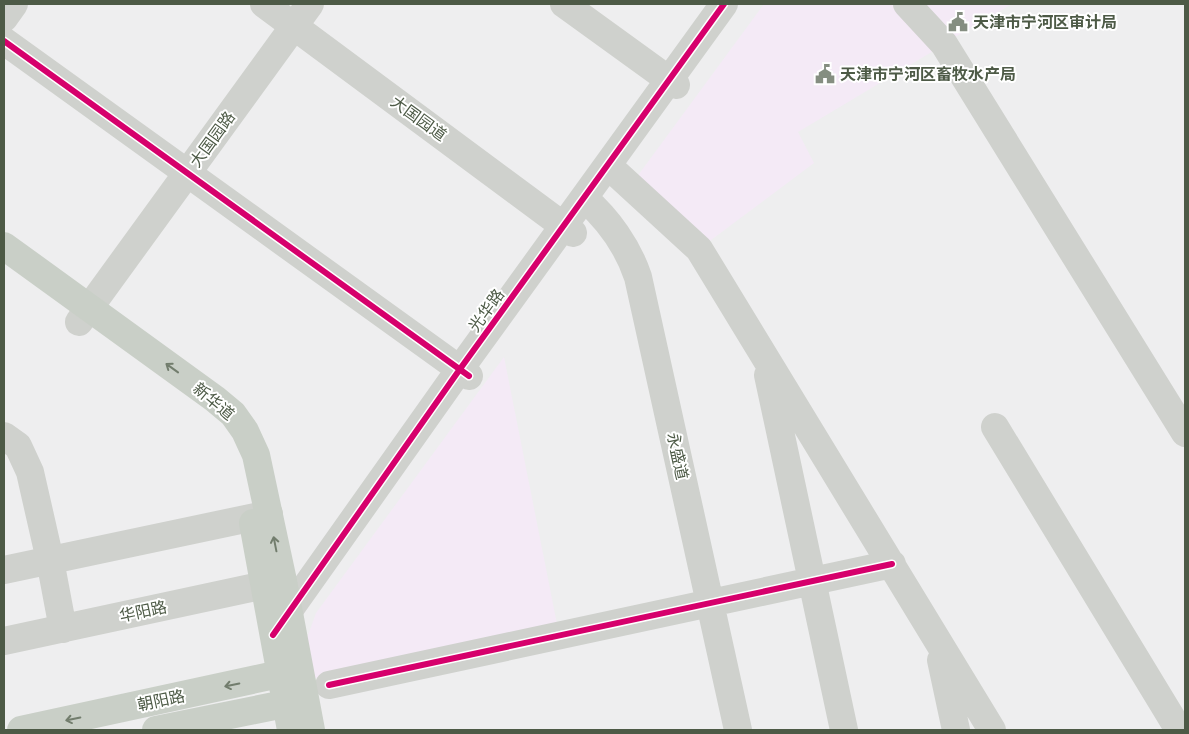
<svg xmlns="http://www.w3.org/2000/svg" width="1189" height="734" font-family="'Roboto Condensed','Noto Sans SC',sans-serif">
<rect width="100%" height="100%" fill="#eeeeef"/>
<path fill="#f4eaf6" d="M764,4h130l11,8 30,38 -137,82 16,31 -119,89 -67,-63z
M919,4h93l-62,36z
M504,357l53,267 -242,54 -8,-40 9,-25z"/>
<g fill="none" stroke-linecap="round" stroke-linejoin="round">
<path stroke="#cfd1cd" stroke-width="28" d="M264,4l309,229
M564,4l112,81
M907,4l37,40 241,389
M4,18l10,-14
M4,41l465,335
M607,166l8,6 84,77 293,481
M584,198c24,21 44,49 54,79l100,453
M79,322l231,-318
M768,375l76,355
M995,427l184,303
M4,436l14,10 12,26 20,88 13,69
M4,570l265,-56
M278,626l182,-257 264,-365
M4,641l279,-60
M941,660l15,70
M329,685l563,-121"/>
<path stroke="#c9cfc7" stroke-width="28" d="M4,246l211,153 18,15 12,17 11,24 27,126 28,149
M253,523l38,207
M21,730l277,-60
M156,730l148,-30"/>
<defs>
<path id="cycleway" d="M4,41l465,335
M273,635l187,-266 264,-365
M329,685l563,-121"/>
</defs>
<use href="#cycleway" stroke="#fff" stroke-width="9"/>
<use href="#cycleway" stroke="#d6006c" stroke-width="6"/>
</g>
<defs><path id="oneway-shaft" d="M-6 0H5M1.5-3L5.5 0L1.5 3" fill="none" stroke-width="1.6" stroke-linecap="round" stroke-linejoin="round" transform="scale(1.25)"/></defs>
<g stroke="#727d6d">
<use href="#oneway-shaft" transform="translate(172 368) rotate(-144)"/>
<use href="#oneway-shaft" transform="translate(275 544) rotate(-101)"/>
<use href="#oneway-shaft" transform="translate(232 685) rotate(168)"/>
<use href="#oneway-shaft" transform="translate(73 719) rotate(168)"/>
</g>
<defs>
<symbol id="civic-bare" viewBox="-9 -9 18 18"><path d="M-.6-6.5H3V-4.5H.6V-3L4-1V1h2V6H-6V1h2V-1L-.6-3ZM-1.2 2.5V6h2.4V2.5Z" fill="#858e81" stroke="#fff" stroke-width="2.5" paint-order="stroke"/></symbol>
</defs>
<g fill-rule="evenodd">
<use href="#civic-bare" x="944" y="8" width="28" height="28"/>
<use href="#civic-bare" x="811" y="60" width="28" height="28"/>
</g>
<g text-anchor="middle" stroke-width="4" stroke-linejoin="round" paint-order="stroke">
<g font-size="16" font-weight="bold" fill="#4d5a46" stroke="#fff" text-anchor="start">
<text x="973" y="28">天津市宁河区审计局</text>
<text x="840" y="80">天津市宁河区畜牧水产局</text>
</g>
<g font-size="16" fill="#4d5a46" stroke="#fff">
<text transform="translate(419 118) rotate(36)" y="6">大国园道</text>
<text transform="translate(212 139) rotate(-54)" y="6">大国园路</text>
<text transform="translate(486 310) rotate(-54)" y="6">光华路</text>
<text transform="translate(214 401) rotate(40)" y="6">新华道</text>
<text transform="translate(678 456) rotate(78)" y="6">永盛道</text>
<text transform="translate(143 611) rotate(-12)" y="6">华阳路</text>
<text transform="translate(161 700) rotate(-12)" y="6">朝阳路</text>
</g>
</g>
<rect width="1189" height="734" fill="none" stroke="#4d5a46" stroke-width="10"/>
</svg>
